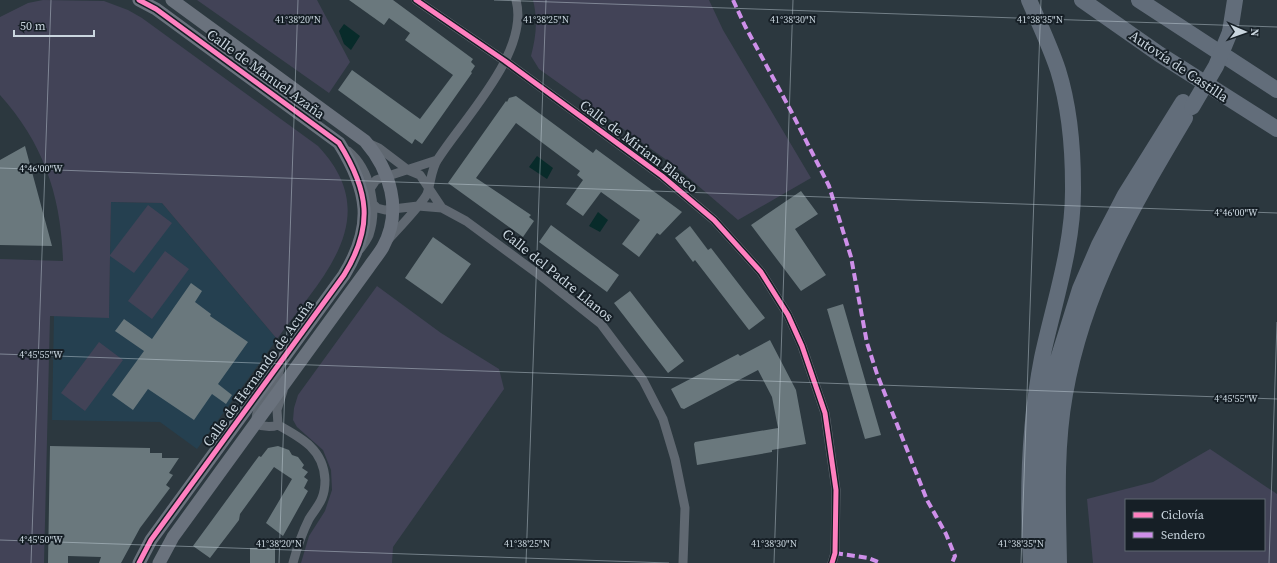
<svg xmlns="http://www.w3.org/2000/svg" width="1277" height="563" font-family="'Source Serif 4',serif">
<rect width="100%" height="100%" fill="#2c383f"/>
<path fill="#254050" d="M111,202l51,1 115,136 -80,110 -37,-27 -108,-2 2,-104 55,1z"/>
<path fill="#424357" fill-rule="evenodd" d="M43,0l61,1 24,9 14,8 176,128c68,72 4,131 -41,193l-115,-136 -51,-1 -1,53 38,-50 24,18 -38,50 -24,-17 -1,62 -59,-2 -6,247h-44v-304l63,2c-2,-65 -19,-117 -63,-166v-78l28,-14z
M197,0h120l33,62 -21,31z
M533,0h176l14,30 88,148 -73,42 -63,-54 -136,-97 -8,-13c5,-19 7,-36 2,-56z
M165,251l24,18 -37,50 -24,-18z
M377,286l64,47 58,36 5,20 -111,158 -1,16h-91l8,-27 16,-25 7,-21 -1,-20 -8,-20 -26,-23 -4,-7 1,-12 4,-13z
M99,342l24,18 -38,51 -24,-18z
M1210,449l67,45v69h-184l-6,-64 66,-17zM1126,500h138v50h-138z"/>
<path fill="#082b2a" d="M344,24l16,12 -9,14 -7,-6 -5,-13z
M537,156l16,12 -6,11 -18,-12z
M598,212l10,8 -8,12 -11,-6z"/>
<path fill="#6a787d" d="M349,0h44l80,59 -2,3 4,4 -4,6 1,1 -50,71 -7,-5 -3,5 -74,-54 14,-20 68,49 33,-44 -48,-35 5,-7 -21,-15 -5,7z
M516,96l77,57 3,-4 86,63 -22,23 -3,-2 -18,24 -17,-13 18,-24 -39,-28 -18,24 -17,-12 17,-24 -6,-5 3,-4 -64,-48 -40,55 55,37 -2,2 5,4 -11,16 -75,-54 58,-82 1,1 2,-4z
M25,146l27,100 -52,-1v-85z
M801,191l17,23 -23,15 31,46 -25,16 -50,-66z
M551,225l68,50 -12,17 -68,-50z
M690,226l18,24 3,-2 54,70 -16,12 -54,-70 -2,2 -18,-24z
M433,237l38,27 -29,40 -37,-26z
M191,283l11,8 -7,11 16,12 -1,2 38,26 -30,42 14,11 -6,9 -14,-10 -18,26 -46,-31 -15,21 -21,-15 32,-44 -29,-20 9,-12 28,20z
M630,291l54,70 -16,12 -54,-70z
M843,304l38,131 -16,4 -38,-130z
M770,340l26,50 10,54 -34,6v2l-75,13 -3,-21 1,-2 83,-14 -6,-31 -14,-27 -74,39 -3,-1 -10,-19 67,-35 2,2z
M50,446l100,2v5h12v5h17l-10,15 4,2 -7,10 4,3 -30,40 -19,35h-22l2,-6 -33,-1v7h-20z
M278,446l11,4 3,5 6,2 6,8 -2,3 6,4 -4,5 4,3 -4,8 4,3 -25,45 -17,-13 26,-44 -18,-12 -34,47 -1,6 -29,38 -17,-12 66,-90 2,1 7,-9z
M250,548h25v15h-25z"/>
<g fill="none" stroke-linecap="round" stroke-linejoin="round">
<path stroke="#606871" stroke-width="9" d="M416,0l89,61 157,115 52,44 47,52 27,43 14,31 23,67 11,77 -1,63 -3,10
M368,143l11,5 29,22 12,5 22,33
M348,151c23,19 30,57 21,84 -2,5 -6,10 -9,14
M370,189l6,-9 61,-20
M372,203l5,5 8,2 33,-4 24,2 24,13 72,53 63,50 42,56 20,39 12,40 10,49 -2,55
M388,240c9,-10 34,-36 39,-46 4,-11 4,-25 11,-35 26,-41 92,-107 78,-159
M278,425c24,13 46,25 47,55 0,6 -1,13 -3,18 -3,8 -9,14 -13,21 -7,14 -12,29 -16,44
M278,425c-8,3 -14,2 -22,-1 -2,-22 21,-36 24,-56
M278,425l-1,-15 6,-19"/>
<path stroke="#6a727d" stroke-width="13" d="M139,563l12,-23 193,-265c30,-49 25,-84 -5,-132l-183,-134 -17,-9
M159,563l14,-26 196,-270c4,-6 10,-13 14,-20 20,-37 7,-77 -18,-106l-193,-141"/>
<path stroke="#626d7a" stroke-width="16" d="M1029,0c10,23 21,46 29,70 11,35 15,80 15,116 1,59 -19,116 -31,172 -13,67 -15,137 -11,205
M1082,0l77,54 118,75
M1139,0l138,90
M1230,32l5,-32
M1044,563l1,-114 2,-31 8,-49 25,-80 19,-44 26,-50 58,-93
M1059,563c-1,-56 -4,-114 6,-169 18,-104 67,-187 120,-276"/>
<path stroke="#626d7a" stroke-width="16" d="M1192,107l24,-41 14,-34"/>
<path stroke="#ce8fe9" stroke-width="4" stroke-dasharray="8 4" stroke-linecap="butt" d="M733,0l12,26 46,85 38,75 22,71 16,86 10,31 50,126 19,34 9,22 -3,7
M835,553l33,5 13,5"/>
<defs>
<path id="cycleway" d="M416,0l89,61 157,115 52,44 47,52 27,43 14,31 23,67 11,77 -1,63 -3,10
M139,563l12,-23 193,-265c30,-49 25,-84 -5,-132l-183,-134 -17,-9"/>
</defs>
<use href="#cycleway" stroke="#161f26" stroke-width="8"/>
<use href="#cycleway" stroke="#ff80c0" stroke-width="5"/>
</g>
<path fill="none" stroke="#cad6df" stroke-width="1" stroke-opacity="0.45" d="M494,0l783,27M0,168l1277,45M0,354l1277,45M0,540l669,23M31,563l20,-563M279,563l19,-563M526,563l20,-563M774,563l19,-563M1021,563l20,-563M1269,563l8,-241"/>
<g text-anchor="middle" stroke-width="4" stroke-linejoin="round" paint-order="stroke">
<g font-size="14" fill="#cad6df" stroke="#161f26">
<text transform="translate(1179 66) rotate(34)" y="5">Autovía de Castilla</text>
<text transform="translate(266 74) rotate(36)" y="5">Calle de Manuel Azaña</text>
<text transform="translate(639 146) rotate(37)" y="5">Calle de Miriam Blasco</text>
<text transform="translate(558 275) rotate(39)" y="5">Calle del Padre Llanos</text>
<text transform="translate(258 373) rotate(-54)" y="5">Calle de Hernando de Acuña</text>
</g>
</g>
<g font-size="10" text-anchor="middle" fill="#cad6df" stroke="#161f26" stroke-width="4" stroke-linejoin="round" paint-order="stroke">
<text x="298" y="23">41°38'20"N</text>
<text x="546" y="23">41°38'25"N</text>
<text x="793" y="23">41°38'30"N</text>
<text x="1040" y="23">41°38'35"N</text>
<text x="41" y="172">4°46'00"W</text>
<text x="1236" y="216">4°46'00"W</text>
<text x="41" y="358">4°45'55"W</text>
<text x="1236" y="402">4°45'55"W</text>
<text x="41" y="543">4°45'50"W</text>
<text x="279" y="547">41°38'20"N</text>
<text x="527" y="547">41°38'25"N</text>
<text x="774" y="547">41°38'30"N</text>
<text x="1021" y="547">41°38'35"N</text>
</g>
<rect x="1125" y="499" width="140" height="52" fill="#161f26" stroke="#5e6870"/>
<rect x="1133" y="512" width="20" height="6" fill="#ff80c0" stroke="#5e6870"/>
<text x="1161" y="519" font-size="12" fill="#cad6df">Ciclovía</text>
<rect x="1133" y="532" width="20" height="6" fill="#ce8fe9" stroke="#5e6870"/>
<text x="1161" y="539" font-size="12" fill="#cad6df">Sendero</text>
<g transform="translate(1245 32) rotate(92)" stroke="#161f26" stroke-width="3" paint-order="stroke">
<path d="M0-3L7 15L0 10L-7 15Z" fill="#cad6df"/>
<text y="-6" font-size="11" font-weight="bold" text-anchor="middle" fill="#cad6df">N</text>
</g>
<path d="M14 30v6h80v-6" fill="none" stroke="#cad6df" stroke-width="2"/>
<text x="20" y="30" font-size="12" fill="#cad6df" stroke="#161f26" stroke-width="3" paint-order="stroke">50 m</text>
</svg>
